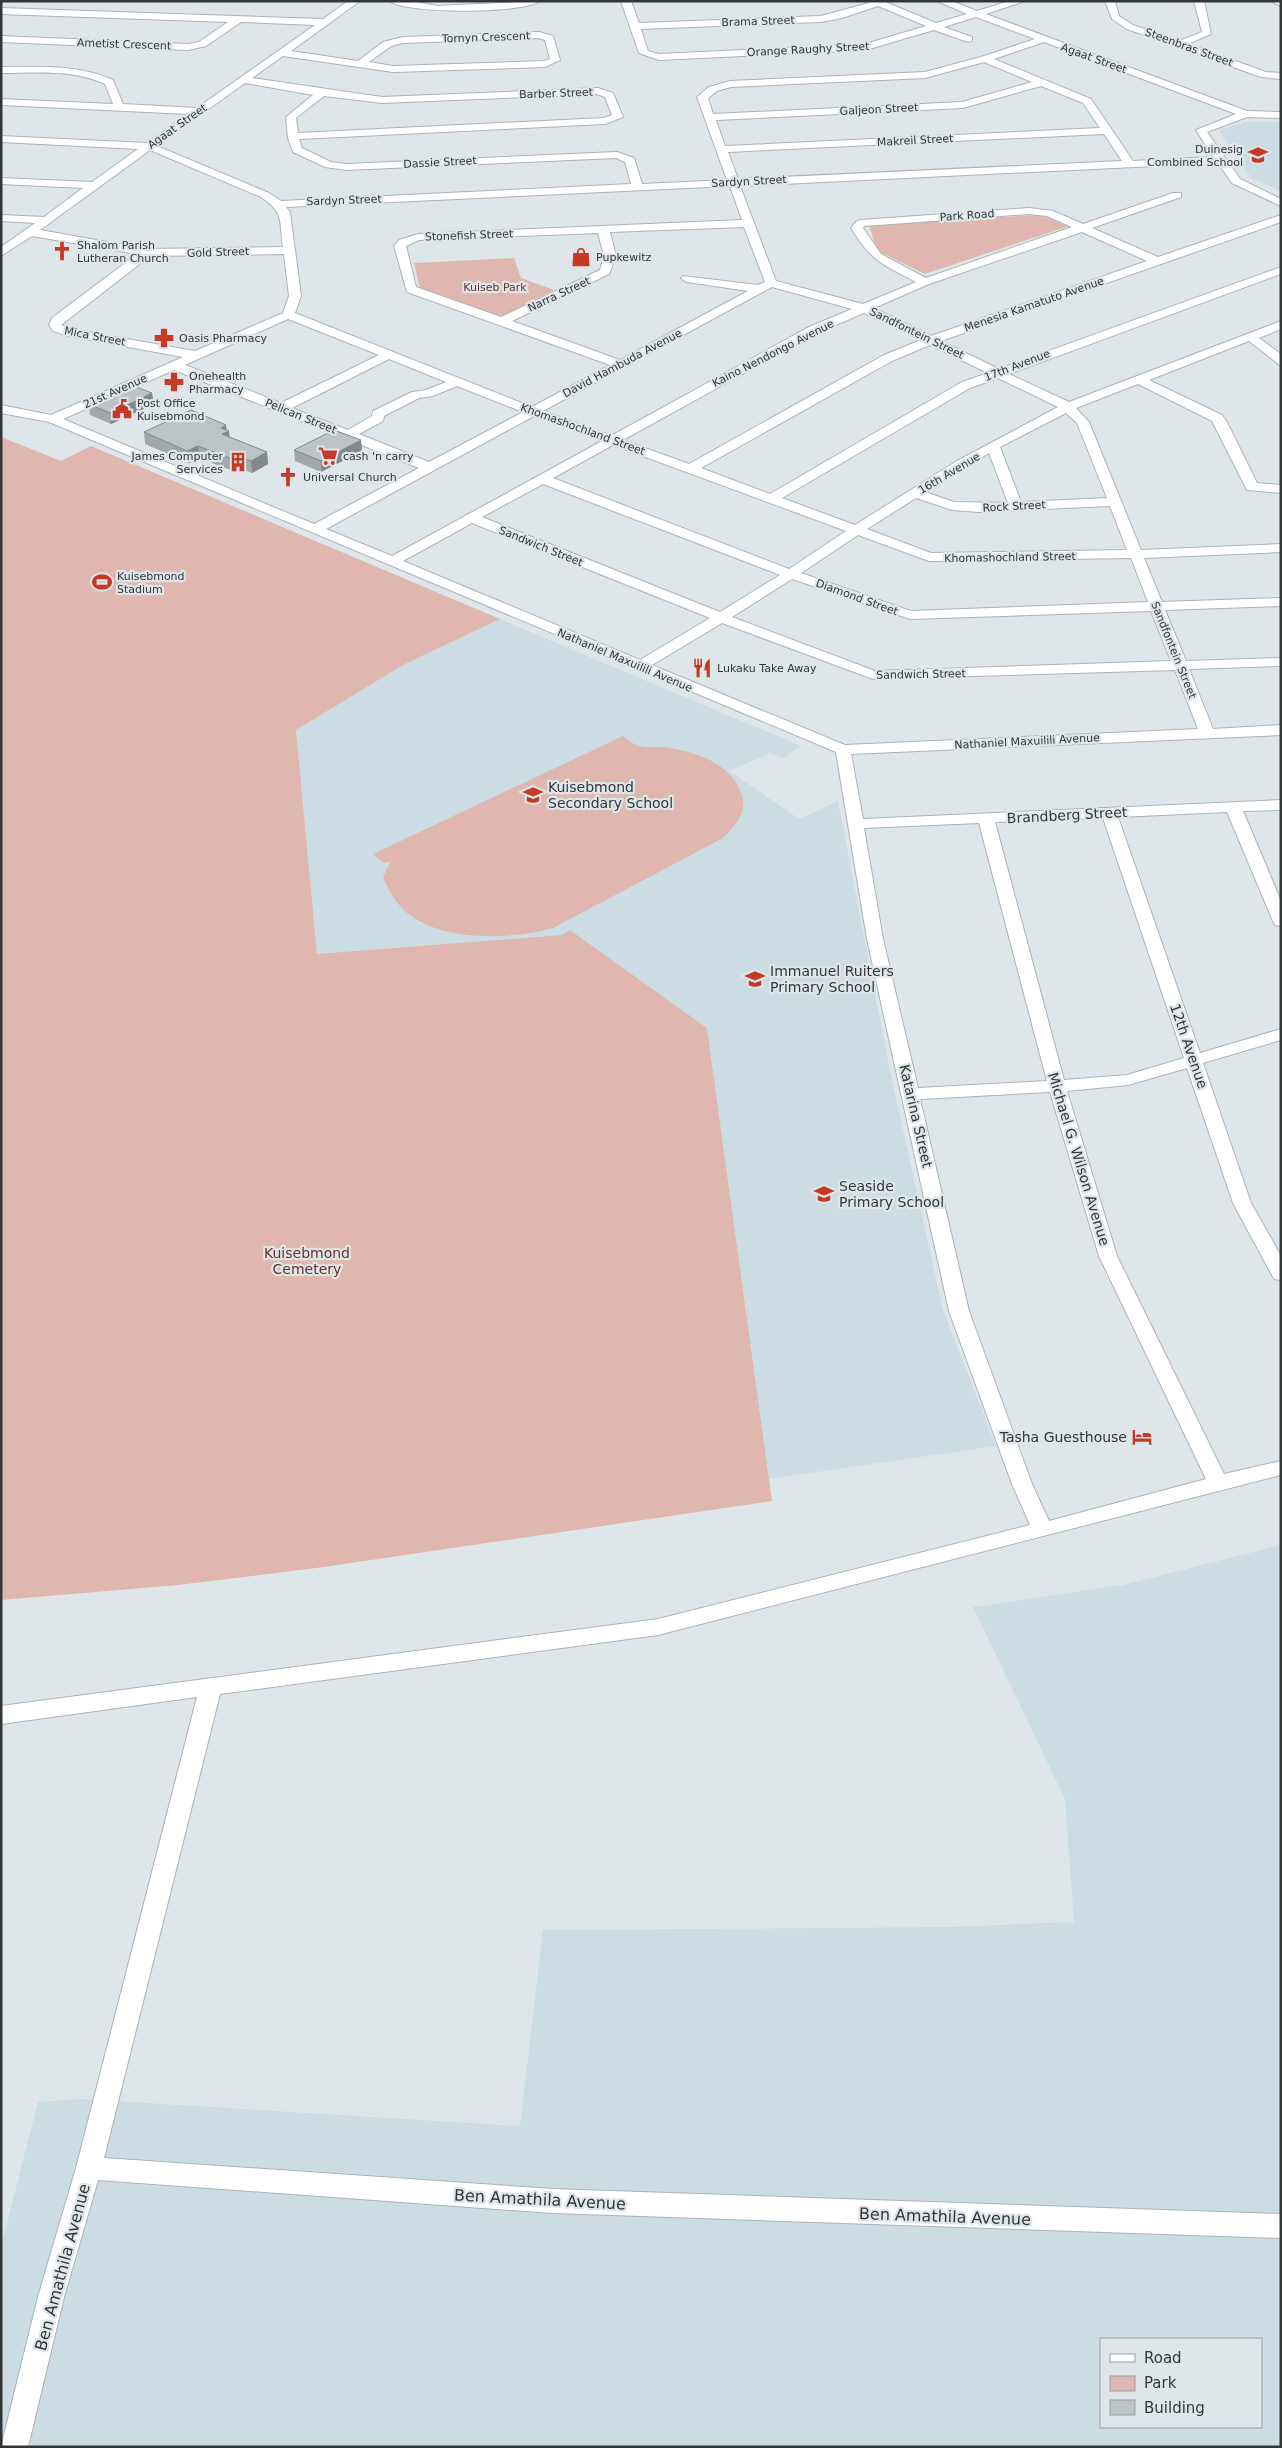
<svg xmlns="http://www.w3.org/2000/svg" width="1282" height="2448" font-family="'DejaVu Sans',sans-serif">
<rect width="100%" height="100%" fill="#dee6e9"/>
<path fill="#ccdce3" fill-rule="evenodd" d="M1244,122h37v69l-29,-12 -33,-48z
M500,619l301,127 -18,12 -13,-5 -40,18 69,48 39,-18 52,270 53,239 53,136 -227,33 -62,-451 -137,-98 -8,5 -245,20 -21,-225 107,-65z
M1281,1545v902h-1280v-201l37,-144 43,-3 439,27 23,-196 408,-3 123,-5 -9,-123 -92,-192 150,-22zM1101,2339h160v88h-160z"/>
<path fill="#dfb7af" d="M1040,215l29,11 -144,48 -49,-24 -7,-26z
M514,258l7,20 33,12 -49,25h-15l-70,-26 -6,-26z
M1,437l60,24 30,-15 409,173 -97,46 -107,65 21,224 245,-19 8,-5 137,98 65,473 -448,66 -146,18 -177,15z
M623,736c4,3 9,7 13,9 7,3 19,2 27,2 29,4 62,13 76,41 10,22 0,34 -16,50l-170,90c-42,12 -112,14 -147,-16 -11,-10 -17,-21 -23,-35l8,-16 -7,2 -11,-9z"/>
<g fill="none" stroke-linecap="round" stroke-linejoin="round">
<defs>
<path id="minor" d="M348,1h12l-69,50 67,10 25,-19 20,-5 136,-5 14,4 7,24 -15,7 -152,5 -110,-16 -31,22 130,19 216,-9 15,5 10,24 -18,7 -306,15 3,9 29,14 15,2 271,-12 17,6 8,26 85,-4 -30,-83 12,-10 21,-6 195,-9 56,-15 54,-18 -59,-22 -32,10 28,10v4l-4,1 -34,-12 -68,20 -207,10 -20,-7 -18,-52h10l8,22 182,-7 48,-13 -1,-2h15l53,22 31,-9 -30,-13h15l25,10 32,-10h16l-39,13 261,97 34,1v6l-34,-1 -40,15 33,47 41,20v7l-49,-23 -14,-20 -478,23 36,95 87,23 53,-22c-34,-18 -44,-20 -65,-54l6,-7 4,-1 168,-12 24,3 30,13 90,-31h8v4l-89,31 66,29 123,-42v7l-340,119 58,28 282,-102v7l-272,100 60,28 212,-81v8l-22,9 22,16v12l-32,-25 -100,39 73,35 5,7 30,61 24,2v8l-34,-3 -35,-69 -74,-37 -62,24 13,14 52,128 140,-6v8l-137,6 18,44 119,-4v8l-116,4 21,51 95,-3v8l-92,3 24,60 68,-4v10l-430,19 12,65 418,-19v10l-38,1 38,90v25l-6,-1 -2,-4 -46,-109 -109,5 82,236 81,-24v11l-78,23 48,140 30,53v24l-7,-1 -41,-76 -46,-135 -59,17 -61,6 50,165 107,218 57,-13v14l-623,160 -438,59 -116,464 449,31 728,25v24l-728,-25 -455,-33 -34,117 -36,150h-27l37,-150 38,-129 121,-471 -196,27v-18l657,-87 372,-94 -18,-41 -63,-173 -82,-372 -31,-187 -787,-330 -48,-9v-8l50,10 132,-58 -115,-21 -15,-5 -4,-6 3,-7 85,-64 -105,-18 -31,20v-9l34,-24 -34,-2v-6l43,2 39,-29 -82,-4v-6l91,4 46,-33 -137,-7v-6l146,7 41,-29 -187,-9v-6l112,5 -8,-20c-32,-15 -70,-11 -104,-11v-6c38,0 77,-3 112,13l10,24 74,4 118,-83 -74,-3 -35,24 -18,4 -187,-8v-6l187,8 11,-2 29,-20 -227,-8v-6l322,11zM878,6l48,20 -61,18 -206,10 -11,-3 -7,-22 180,-7 21,-4zM538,38l7,2 5,19 -6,2 -151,5 -24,-4 22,-16 12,-3zM1044,42l192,72 -40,16 17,27 -80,4 -42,-62 -97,-40zM984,62l48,20 -70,20 -249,12 -5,-16 9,-7 14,-4 194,-9zM245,83l68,12 -27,22 2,21 5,14 32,15 21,3 270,-12 9,4 6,22 -350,17 -12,-8 -112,-47zM1041,86l42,17 17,25 -375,18 -9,-26 247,-12zM597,94l8,3 7,18 -8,3 -306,15 -2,-15 28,-22 58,7zM1104,134l18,27 -384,18 -10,-27zM150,150l111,47c24,16 18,24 22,50l-136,2 -107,-19zM730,186l12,34 -324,14 -19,6 -5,6 13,46 203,73 -78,42 -237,-94 6,-17 -11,-84 -4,-5zM1029,214l18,2 25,11 -146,51 -45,-24 -18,-26 1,-2zM744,227l21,55 -7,3 -75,-9 -2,2 2,2 4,2 61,9 -128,69 -108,-39 97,-47 7,-18 -6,-24zM1082,232l65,29 -216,75 -57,-28 55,-24zM598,233l6,23 -4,14 -99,47 -85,-30 -10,-41 13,-6zM284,254l5,42 -6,17 -88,38 -124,-22 -10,-4 89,-69zM772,287l80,22 -43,18 -198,109 -68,-25zM864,313l57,27 -37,15 -195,109 -66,-24 194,-107zM288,319l91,36 -98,48 -96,-38zM930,345l58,28 -26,9 -192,112 -69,-26 191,-107zM389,359l57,23 -20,8 -14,2 -39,19 -1,5 -24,14 -56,-22zM174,370l245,98 -105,56 -251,-105zM998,378l60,29 -101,54 -102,64 -73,-27 188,-110zM457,386l66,26 -94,50 -70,-28 24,-13 1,-5 35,-18 14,-2zM1066,413l11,10 30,75 -86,4 -21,-55zM534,416l68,25 -210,115 -66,-27zM613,445l233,86 -57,38 -236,-91zM989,453l19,50 -54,-1 -29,-10zM543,484l237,91 -60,37 -238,-95zM916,498l36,12 27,2 131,-6 17,44 -196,3 -64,-24zM472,523l238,95 -70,42 -237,-99zM858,535l71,26 202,-3 17,44 -237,9 -110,-38zM792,579l118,40 241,-8 20,50 -296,10 -143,-54zM722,623l151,56 302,-9 23,59 -353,16 -193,-80zM1103,818l81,240 -57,17 -63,5 -69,-258zM979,823l68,258 -129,7 -35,-149 -19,-111zM1050,1092l49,164 107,223 -157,42 -17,-37 -63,-173 -49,-212z
M389,1h22l26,5 103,-5c-17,13 -134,13 -151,0z
M1105,1h10l4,15 14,9 46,16 23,-9 -8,-31h10l7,33 -23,10 78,28 15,1v6l-20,-2 -134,-48 -15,-10z
M1270,1h11v5z"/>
</defs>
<use href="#minor" stroke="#acb3b7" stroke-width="2"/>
<use href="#minor" fill="#fff" fill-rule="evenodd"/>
</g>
<path fill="#a1a8aa" d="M89,404h65l-43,20 -21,-9z
M144,432l86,6 37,14 1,12 -16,9 -10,-4 -6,3 -37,-14 -10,5 -44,-19z
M361,440l1,11 -41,21 -26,-11 -1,-11z"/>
<path fill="#83888b" d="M152,393l2,11 -43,20 -1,-11z
M226,425l1,7 2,-1 1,12 -7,3 -2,-18z
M361,440l1,11 -41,21v-11z
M198,446l1,12 -10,5 -2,-12z
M267,452l1,12 -16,9 -1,-12z
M241,457l1,12 -6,3 -1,-12z"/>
<path fill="#bbc3c6" stroke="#83888b" d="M131,385l21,8 -42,20 -21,-9z
M191,410l35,15 -5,3 8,3 -7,3 45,18 -16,9 -10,-4 -6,3 -37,-14 -11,5 -43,-19z
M334,430l27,10 -40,21 -27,-11z"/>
<defs>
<symbol id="school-bare" viewBox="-9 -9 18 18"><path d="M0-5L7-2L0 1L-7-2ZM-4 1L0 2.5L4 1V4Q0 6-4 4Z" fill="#c63927" stroke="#dee6e9" stroke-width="2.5" paint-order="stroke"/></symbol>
<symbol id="church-bare" viewBox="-9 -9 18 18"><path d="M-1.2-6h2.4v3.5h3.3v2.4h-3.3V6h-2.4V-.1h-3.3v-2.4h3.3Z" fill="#c63927" stroke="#dee6e9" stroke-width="2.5" paint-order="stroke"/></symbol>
<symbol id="shop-bare" viewBox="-9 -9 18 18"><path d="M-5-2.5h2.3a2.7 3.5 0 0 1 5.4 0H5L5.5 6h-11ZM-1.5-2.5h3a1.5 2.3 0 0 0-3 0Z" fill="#c63927" stroke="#dee6e9" stroke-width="2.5" paint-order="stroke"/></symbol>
<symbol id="pharmacy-bare" viewBox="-9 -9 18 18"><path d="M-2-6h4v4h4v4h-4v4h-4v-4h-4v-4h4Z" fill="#c63927" stroke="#dee6e9" stroke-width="2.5" paint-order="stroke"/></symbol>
<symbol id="civic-bare" viewBox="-9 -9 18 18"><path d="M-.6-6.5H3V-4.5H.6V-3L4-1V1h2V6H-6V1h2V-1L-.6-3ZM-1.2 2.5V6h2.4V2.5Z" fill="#c63927" stroke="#dee6e9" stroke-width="2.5" paint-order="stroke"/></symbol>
<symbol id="supermarket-bare" viewBox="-9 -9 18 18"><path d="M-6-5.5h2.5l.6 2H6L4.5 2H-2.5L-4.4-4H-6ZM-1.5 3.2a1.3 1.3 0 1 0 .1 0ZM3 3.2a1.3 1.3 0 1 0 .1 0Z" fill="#c63927" stroke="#dee6e9" stroke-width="2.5" paint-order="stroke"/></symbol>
<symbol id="building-bare" viewBox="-9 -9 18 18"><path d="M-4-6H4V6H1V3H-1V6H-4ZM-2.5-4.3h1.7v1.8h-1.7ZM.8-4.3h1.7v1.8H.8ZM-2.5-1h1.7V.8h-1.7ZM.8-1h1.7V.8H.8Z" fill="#c63927" stroke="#dee6e9" stroke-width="2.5" paint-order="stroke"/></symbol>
<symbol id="stadium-bare" viewBox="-9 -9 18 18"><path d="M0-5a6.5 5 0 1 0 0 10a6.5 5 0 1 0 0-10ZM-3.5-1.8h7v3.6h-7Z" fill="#c63927" stroke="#dee6e9" stroke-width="2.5" paint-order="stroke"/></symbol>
<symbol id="restaurant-bare" viewBox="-9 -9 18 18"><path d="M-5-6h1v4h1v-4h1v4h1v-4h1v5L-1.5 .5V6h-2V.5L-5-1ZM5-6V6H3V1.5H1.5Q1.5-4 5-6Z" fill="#c63927" stroke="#dee6e9" stroke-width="2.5" paint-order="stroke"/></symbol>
<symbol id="hotel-bare" viewBox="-9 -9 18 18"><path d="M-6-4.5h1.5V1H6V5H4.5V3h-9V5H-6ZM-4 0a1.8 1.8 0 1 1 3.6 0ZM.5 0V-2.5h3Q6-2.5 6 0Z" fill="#c63927" stroke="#dee6e9" stroke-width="2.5" paint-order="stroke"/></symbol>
</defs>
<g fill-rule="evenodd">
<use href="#school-bare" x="1244" y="141" width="28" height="28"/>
<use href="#church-bare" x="48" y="237" width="28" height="28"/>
<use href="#shop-bare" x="567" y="243" width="28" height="28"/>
<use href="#pharmacy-bare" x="150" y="324" width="28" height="28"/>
<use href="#pharmacy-bare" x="160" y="368" width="28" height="28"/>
<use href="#civic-bare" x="108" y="395" width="28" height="28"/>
<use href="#supermarket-bare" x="314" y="442" width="28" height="28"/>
<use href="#building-bare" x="224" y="448" width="28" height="28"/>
<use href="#church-bare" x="274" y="463" width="28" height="28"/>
<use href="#stadium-bare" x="88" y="568" width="28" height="28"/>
<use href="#restaurant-bare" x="688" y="654" width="28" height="28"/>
<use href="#school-bare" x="519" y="781" width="28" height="28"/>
<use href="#school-bare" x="741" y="965" width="28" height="28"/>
<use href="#school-bare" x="810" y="1180" width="28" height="28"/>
<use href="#hotel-bare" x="1128" y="1423" width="28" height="28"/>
</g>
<g text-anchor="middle" stroke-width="4.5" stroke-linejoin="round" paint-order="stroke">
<g font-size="11" fill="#333637" stroke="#dee6e9">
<text transform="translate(758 21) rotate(-2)" y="4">Brama Street</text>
<text transform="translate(486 37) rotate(-2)" y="4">Tornyn Crescent</text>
<text transform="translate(124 44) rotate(2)" y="4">Ametist Crescent</text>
<text transform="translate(1189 47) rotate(20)" y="4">Steenbras Street</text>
<text transform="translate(808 49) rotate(-3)" y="4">Orange Raughy Street</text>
<text transform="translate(1094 58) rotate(20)" y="4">Agaat Street</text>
<text transform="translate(556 93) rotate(-2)" y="4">Barber Street</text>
<text transform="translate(879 109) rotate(-3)" y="4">Galjeon Street</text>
<text transform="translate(177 126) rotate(-35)" y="4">Agaat Street</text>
<text transform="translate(915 140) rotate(-3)" y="4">Makreil Street</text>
<text transform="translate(440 162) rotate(-3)" y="4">Dassie Street</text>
<text transform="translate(749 181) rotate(-3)" y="4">Sardyn Street</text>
<text transform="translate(344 200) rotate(-2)" y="4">Sardyn Street</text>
<text transform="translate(967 215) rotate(-4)" y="4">Park Road</text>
<text transform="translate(469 235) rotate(-2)" y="4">Stonefish Street</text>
<text transform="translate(218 252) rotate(-2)" y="4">Gold Street</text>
<text transform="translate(559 294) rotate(-25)" y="4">Narra Street</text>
<text transform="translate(1034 304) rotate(-19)" y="4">Menesia Kamatuto Avenue</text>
<text transform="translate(917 333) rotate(26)" y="4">Sandfontein Street</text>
<text transform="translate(95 336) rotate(11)" y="4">Mica Street</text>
<text transform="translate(773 353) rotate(-27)" y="4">Kaino Nendongo Avenue</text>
<text transform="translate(622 363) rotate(-28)" y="4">David Hambuda Avenue</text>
<text transform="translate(1017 365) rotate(-21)" y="4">17th Avenue</text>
<text transform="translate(115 391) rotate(-24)" y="4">21st Avenue</text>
<text transform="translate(301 416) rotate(22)" y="4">Pelican Street</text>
<text transform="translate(583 429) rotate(20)" y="4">Khomashochland Street</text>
<text transform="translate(949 473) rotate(-31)" y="4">16th Avenue</text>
<text transform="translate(1014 506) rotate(-3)" y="4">Rock Street</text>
<text transform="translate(541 546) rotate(22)" y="4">Sandwich Street</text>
<text transform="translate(1010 557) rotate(-1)" y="4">Khomashochland Street</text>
<text transform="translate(857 597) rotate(20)" y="4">Diamond Street</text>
<text transform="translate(1174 650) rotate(68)" y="4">Sandfontein Street</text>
<text transform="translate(625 660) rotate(23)" y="4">Nathaniel Maxuilili Avenue</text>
<text transform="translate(921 674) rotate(-1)" y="4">Sandwich Street</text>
<text transform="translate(1027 741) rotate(-3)" y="4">Nathaniel Maxuilili Avenue</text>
</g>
<g font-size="11" fill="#333637" stroke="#dee6e9" text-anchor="start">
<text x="1243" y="153" text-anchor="end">Duinesig<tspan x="1243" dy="13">Combined School</tspan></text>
<text x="77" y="249">Shalom Parish<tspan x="77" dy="13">Lutheran Church</tspan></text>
<text x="596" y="261">Pupkewitz</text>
<text x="179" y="342">Oasis Pharmacy</text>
<text x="189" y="380">Onehealth<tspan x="189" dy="13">Pharmacy</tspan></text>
<text x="137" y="407">Post Office<tspan x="137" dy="13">Kuisebmond</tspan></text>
<text x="223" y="460" text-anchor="end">James Computer<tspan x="223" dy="13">Services</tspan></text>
<text x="343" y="460">cash 'n carry</text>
<text x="303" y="481">Universal Church</text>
<text x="117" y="580">Kuisebmond<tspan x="117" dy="13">Stadium</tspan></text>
<text x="717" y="672">Lukaku Take Away</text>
</g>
<g font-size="11" fill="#6d2f25" stroke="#dee6e9">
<text x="495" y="291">Kuiseb Park</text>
</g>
<g font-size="14" fill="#333637" stroke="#dee6e9" text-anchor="start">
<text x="548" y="792">Kuisebmond<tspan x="548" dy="16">Secondary School</tspan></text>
<text x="770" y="976">Immanuel Ruiters<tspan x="770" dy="16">Primary School</tspan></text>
<text x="839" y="1191">Seaside<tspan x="839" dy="16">Primary School</tspan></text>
<text x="1127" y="1442" text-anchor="end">Tasha Guesthouse</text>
</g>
<g font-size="14" fill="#333637" stroke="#dee6e9">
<text transform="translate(1067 815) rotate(-3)" y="5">Brandberg Street</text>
<text transform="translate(1189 1046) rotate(71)" y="5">12th Avenue</text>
<text transform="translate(916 1116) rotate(77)" y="5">Katarina Street</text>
<text transform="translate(1079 1159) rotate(73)" y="5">Michael G. Wilson Avenue</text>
</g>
<g font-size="14" fill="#6d2f25" stroke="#dee6e9">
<text x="307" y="1258">Kuisebmond<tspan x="307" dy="16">Cemetery</tspan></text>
</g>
<g font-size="16" fill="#333637" stroke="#dee6e9">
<text transform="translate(540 2199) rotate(3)" y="6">Ben Amathila Avenue</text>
<text transform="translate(945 2216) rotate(2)" y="6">Ben Amathila Avenue</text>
<text transform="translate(62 2267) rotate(-75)" y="6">Ben Amathila Avenue</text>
</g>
</g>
<rect width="1282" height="2448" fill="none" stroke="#333637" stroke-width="5"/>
<rect x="1100" y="2338" width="162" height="90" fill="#dee6e9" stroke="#9aa0a2"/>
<rect x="1110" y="2354" width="25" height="8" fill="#ffffff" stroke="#9aa0a2"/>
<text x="1144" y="2363" font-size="15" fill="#333637">Road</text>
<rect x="1110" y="2376" width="25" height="15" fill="#dfb7af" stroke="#9aa0a2"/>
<text x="1144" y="2388" font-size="15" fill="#333637">Park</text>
<rect x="1110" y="2400" width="25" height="15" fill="#bbc3c6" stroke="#9aa0a2"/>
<text x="1144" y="2413" font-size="15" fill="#333637">Building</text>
</svg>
